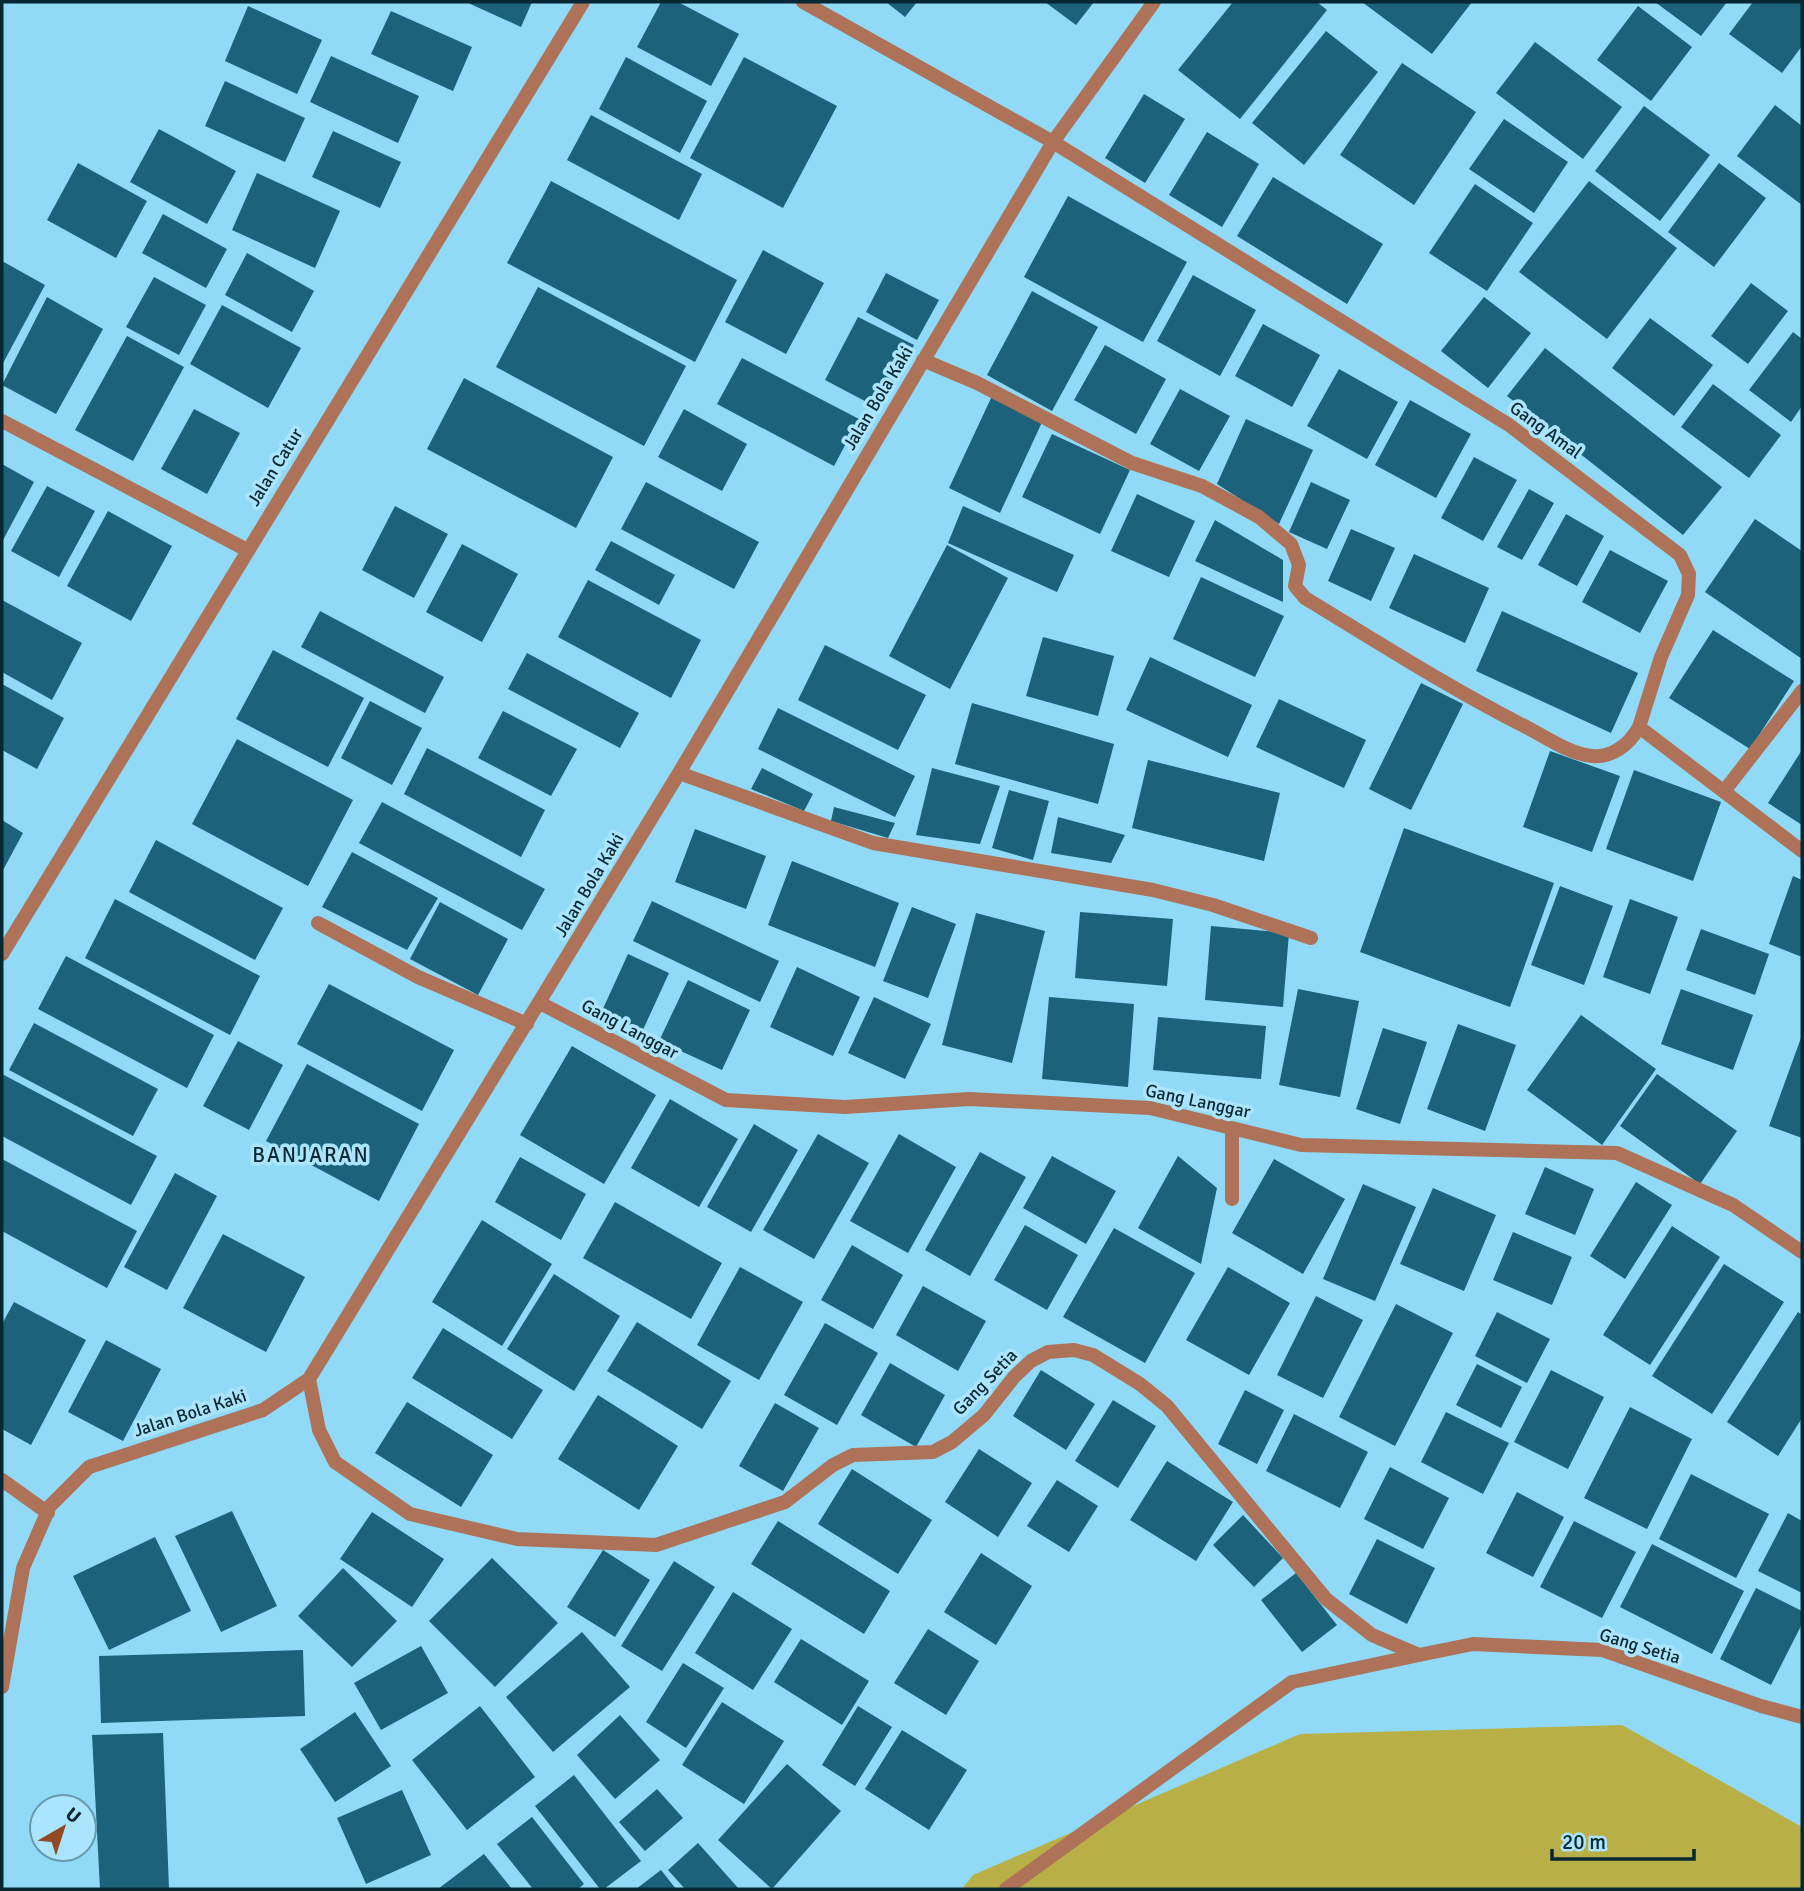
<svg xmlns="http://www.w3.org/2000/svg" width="1804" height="1891" font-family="Signika,sans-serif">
<rect width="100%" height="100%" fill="#90daf8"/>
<path fill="#b8b046" d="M1622,1725l180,102v62h-840l11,-14 327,-141z"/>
<path fill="#1b627a" d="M466,2h66l-11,25z
M661,2h17l61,32 -28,52 -74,-39z
M886,2h31l-12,15z
M1045,2h49l-18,23z
M1233,2h84l10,8 -87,109 -62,-49z
M1362,2h110l-40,52z
M1655,2h72l-26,34z
M1753,2h49v44l-20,27 -53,-39z
M248,6l74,34 -25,54 -72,-33z
M1638,6l54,41 -41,54 -54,-41z
M391,11l81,36 -19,44 -82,-37z
M1326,31l52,41 -74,93 -52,-42z
M1535,42l87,65 -39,52 -87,-66z
M331,56l88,40 -21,47 -88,-41z
M626,57l81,44 -27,52 -81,-44z
M744,57l93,49 -54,102 -93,-50z
M1402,63l74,49 -62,93 -74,-50z
M225,81l80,37 -20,44 -80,-36z
M1144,94l41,25 -40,64 -40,-25z
M1775,105l27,21v79l-65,-49z
M1644,106l66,49 -50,66 -65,-50z
M591,115l111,59 -23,46 -112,-60z
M1504,119l64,43 -34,51 -65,-44z
M159,129l77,42 -29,53 -77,-42z
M333,131l68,31 -21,46 -68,-31z
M1207,132l52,32 -37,63 -53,-32z
M78,163l69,38 -31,57 -69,-38z
M1719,163l47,35 -52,69 -46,-35z
M257,173l83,38 -25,57 -83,-38z
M1273,177l110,67 -36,60 -110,-68z
M551,181l186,99 -42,82 -188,-99z
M1589,181l88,67 -70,91 -88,-67z
M1475,184l58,39 -46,68 -58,-38z
M1068,196l119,66 -44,80 -119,-65z
M163,214l64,35 -21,39 -64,-35z
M763,250l61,33 -38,71 -61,-32z
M247,253l67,38 -22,41 -67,-37z
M2,261l43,24 -43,80z
M886,273l53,27 -22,40 -51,-28z
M1193,275l63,35 -36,66 -63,-35z
M154,277l52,28 -27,50 -53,-28z
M1751,283l37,28 -40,53 -37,-28z
M538,287l148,79 -42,80 -148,-79z
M1032,291l66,36 -46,84 -65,-36z
M47,297l56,32 -47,85 -54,-29z
M1484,297l47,36 -43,55 -47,-37z
M222,305l79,43 -33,60 -78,-44z
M858,317l56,28 -34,64 -55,-29z
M1650,318l63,47 -39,51 -62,-48z
M1263,324l57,31 -28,52 -57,-31z
M1793,332l9,7v67l-11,16 -42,-32z
M127,336l57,31 -51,94 -58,-31z
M1105,345l61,34 -30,55 -62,-34z
M1545,348l177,139 -39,48 -176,-139z
M742,358l117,61 -25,47 -117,-62z
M1339,369l59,33 -31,57 -60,-33z
M464,378l149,79 -37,71 -149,-79z
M1713,384l68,51 -32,43 -68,-51z
M1180,389l50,27 -31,55 -49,-27z
M992,396l51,24 -43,93 -51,-25z
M1410,400l61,34 -35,64 -61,-33z
M194,409l46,24 -33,61 -46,-25z
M684,409l63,35 -25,47 -64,-34z
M1246,419l67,31 -34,74 -62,-40z
M1052,434l78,36 -30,64 -78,-37z
M1474,457l43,23 -34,61 -42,-23z
M2,464l32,18 -32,60z
M646,482l113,60 -25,47 -113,-60z
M1311,482l39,18 -23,49 -38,-17z
M47,486l48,25 -36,66 -48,-26z
M1529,489l25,14 -32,57 -25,-13z
M1137,494l58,27 -26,56 -58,-26z
M395,506l53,28 -34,64 -52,-28z
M963,506l111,49 -17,37 -109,-49z
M108,511l64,35 -41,75 -64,-35z
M1566,514l38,22 -27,50 -39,-21z
M1755,519l47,32v108l-97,-67z
M1215,520l68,40v42l-88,-41z
M1351,529l44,19 -24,53 -43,-20z
M611,541l64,34 -16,30 -64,-35z
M462,544l56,30 -36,68 -56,-30z
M947,545l61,33 -58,111 -61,-33z
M1610,550l58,31 -28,52 -58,-31z
M1414,554l75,34 -24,55 -76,-35z
M1201,577l83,39 -29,61 -82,-38z
M588,580l113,60 -30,58 -113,-61z
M2,600l80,43 -30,57 -50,-28z
M320,611l124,66 -19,36 -124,-66z
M1502,611l136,62 -27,60 -135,-62z
M1713,630l81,51 -44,68 -81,-51z
M1043,637l71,19 -16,60 -72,-20z
M825,645l101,50 -28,55 -100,-50z
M273,650l91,48 -36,69 -92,-48z
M527,653l112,60 -19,35 -112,-59z
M1150,657l102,48 -24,52 -102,-47z
M1421,683l42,21 -52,106 -42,-21z
M2,684l62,34 -27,51 -35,-19z
M1279,699l87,41 -22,48 -88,-41z
M370,701l52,27 -30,57 -51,-27z
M972,703l142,41 -16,60 -143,-40z
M778,708l137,68 -20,41 -137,-68z
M503,711l74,38 -26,47 -73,-38z
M237,739l116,61 -45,86 -116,-62z
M427,748l118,62 -24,47 -117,-63z
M1802,750v75l-34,-22z
M1550,751l70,25 -28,76 -69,-25z
M1148,760l132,33 -16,68 -132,-33z
M762,768l51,26 -9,17 -53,-22z
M932,768l68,18 -20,58 -64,-9z
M1634,770l87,32 -28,79 -87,-32z
M1009,790l40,11 -16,59 -41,-12z
M382,802l163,87 -23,41 -163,-87z
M834,807l61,16 -7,15 -57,-17z
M1058,817l67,18 -14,28 -60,-10z
M2,820l21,13 -21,39z
M1404,828l150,55 -44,124 -150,-55z
M695,829l71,27 -20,53 -71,-27z
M156,840l127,68 -28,52 -126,-68z
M352,852l86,46 -31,52 -85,-43z
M792,861l107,42 -24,64 -107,-42z
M1793,876l9,4v77l-33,-13z
M1560,886l53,20 -29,79 -53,-20z
M115,899l145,77 -30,59 -145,-77z
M1630,899l48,18 -28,77 -47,-17z
M652,901l127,60 -19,41 -127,-61z
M440,902l68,37 -30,56 -68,-36z
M912,907l44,17 -28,74 -45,-17z
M1080,912l93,7 -6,67 -92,-8z
M976,913l69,18 -33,132 -70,-18z
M1211,926l78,7 -6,74 -78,-7z
M1701,929l68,25 -14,41 -69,-25z
M628,954l41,19 -27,59 -41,-19z
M66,956l148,79 -27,53 -149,-79z
M797,967l63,30 -27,59 -63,-29z
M688,980l62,30 -28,60 -63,-29z
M329,984l125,66 -32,61 -125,-67z
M1298,989l61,12 -19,96 -61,-12z
M1681,989l72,26 -20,55 -72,-26z
M874,997l57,27 -26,55 -57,-26z
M1049,997l85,7 -6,83 -86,-8z
M1581,1015l75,54 -54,76 -75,-55z
M1158,1017l108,9 -5,53 -108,-9z
M34,1023l124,66 -25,47 -124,-66z
M1458,1024l58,21 -31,86 -58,-22z
M1383,1028l44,14 -27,82 -44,-15z
M1802,1035v103l-33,-12z
M238,1041l45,24 -34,65 -46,-24z
M572,1046l84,49 -52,89 -84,-49z
M307,1064l112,60 -40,77 -113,-60z
M2,1074l155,82 -26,49 -129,-69z
M1657,1074l80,57 -37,53 -80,-58z
M670,1099l68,40 -39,68 -68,-39z
M754,1124l44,26 -47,82 -44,-25z
M818,1134l51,29 -55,96 -51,-29z
M899,1134l57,33 -48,86 -58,-32z
M980,1152l46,25 -56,99 -45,-26z
M1052,1156l64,35 -30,53 -63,-36z
M1178,1156l39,32 -16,76 -63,-36z
M520,1157l66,37 -25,46 -66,-38z
M2,1159l135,72 -30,57 -105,-57z
M1274,1159l71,40 -42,75 -71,-41z
M1545,1167l49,22 -19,46 -50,-21z
M175,1173l42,23 -50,94 -43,-23z
M1636,1182l36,23 -47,74 -35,-23z
M1363,1184l53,23 -41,94 -52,-22z
M1433,1188l63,27 -32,76 -64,-27z
M615,1202l107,61 -31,56 -108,-61z
M482,1220l70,44 -50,82 -70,-44z
M1025,1225l53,30 -31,55 -53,-30z
M1672,1226l48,31 -70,108 -47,-30z
M1114,1228l81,45 -50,90 -82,-46z
M1513,1232l59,25 -20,48 -59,-25z
M223,1234l82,43 -39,75 -83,-44z
M852,1245l51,30 -30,54 -52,-29z
M1724,1264l60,38 -72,112 -60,-38z
M740,1267l63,35 -44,78 -62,-35z
M1228,1267l62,36 -41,72 -63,-35z
M554,1274l66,42 -46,75 -67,-42z
M923,1286l63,35 -28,50 -62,-36z
M1316,1296l47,24 -40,78 -46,-23z
M14,1302l72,38 -55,105 -29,-16v-105z
M1396,1304l57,29 -58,113 -56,-29z
M1497,1312l53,27 -23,44 -52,-27z
M1798,1312l4,3v103l-24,38 -51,-34z
M637,1322l94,59 -29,48 -95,-58z
M825,1323l53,30 -41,72 -53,-30z
M443,1328l100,62 -31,49 -100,-61z
M106,1340l55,29 -38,72 -55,-29z
M890,1363l55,32 -29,52 -55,-32z
M1477,1364l45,23 -21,41 -45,-23z
M1041,1370l54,34 -29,46 -53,-34z
M1551,1370l53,27 -36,72 -54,-27z
M1245,1390l39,20 -27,54 -39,-20z
M598,1395l80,51 -39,64 -81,-51z
M1113,1400l43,26 -38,62 -43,-27z
M407,1402l86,53 -32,52 -86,-54z
M775,1403l44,25 -36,63 -44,-25z
M1630,1407l62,32 -45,90 -63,-31z
M1446,1412l63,31 -26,51 -62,-32z
M1294,1414l74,38 -28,56 -74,-37z
M979,1449l53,34 -34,54 -53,-35z
M1167,1461l66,41 -37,59 -66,-41z
M1390,1467l59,31 -26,51 -59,-30z
M852,1469l80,51 -34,54 -80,-50z
M1691,1474l78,40 -33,64 -77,-39z
M1057,1480l41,26 -29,46 -42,-26z
M1517,1492l47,25 -31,60 -47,-24z
M232,1511l45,95 -56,26 -46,-96z
M372,1512l72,47 -32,48 -72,-48z
M1788,1513l14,8v72l-44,-22z
M1243,1515l40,43 -29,29 -41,-42z
M778,1521l112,70 -26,43 -113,-70z
M1574,1521l62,31 -34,66 -62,-31z
M155,1537l36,74 -82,39 -36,-74z
M1377,1539l58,29 -28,56 -58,-30z
M1652,1544l92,47 -32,63 -92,-47z
M603,1550l47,30 -35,57 -48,-30z
M981,1553l51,33 -36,59 -52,-33z
M492,1558l66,65 -63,64 -66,-66z
M674,1561l41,26 -53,84 -41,-25z
M343,1568l54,53 -45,46 -54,-51z
M1296,1573l41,52 -35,27 -41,-52z
M1756,1588l46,23v13l-31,61 -51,-26z
M733,1592l59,37 -39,61 -58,-37z
M928,1629l51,32 -33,54 -52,-32z
M582,1632l48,55 -77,65 -47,-55z
M801,1639l68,42 -27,44 -68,-43z
M421,1646l27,47 -67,37 -27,-47z
M303,1650l2,66 -204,7 -2,-67z
M683,1663l41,25 -38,60 -40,-26z
M722,1702l62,39 -40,63 -62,-39z
M480,1706l55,71 -68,53 -55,-70z
M858,1706l34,21 -37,59 -33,-21z
M355,1712l36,54 -56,36 -35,-53z
M620,1715l40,45 -45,39 -38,-44z
M902,1730l65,40 -38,60 -64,-41z
M163,1733l6,156h-69l-8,-154z
M787,1764l54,47 -69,78 -54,-49z
M574,1775l67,86 -37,28h-4l-65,-83z
M657,1789l26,29 -38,33 -26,-29z
M402,1790l29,65 -65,29 -29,-66z
M532,1817l52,67 -6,5h-45l-36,-45z
M698,1843l41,46h-54l-17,-19z
M484,1854l28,35h-74z
M661,1870l15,19h-40z"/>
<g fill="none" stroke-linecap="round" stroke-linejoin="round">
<path stroke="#ad7257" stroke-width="14" d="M1006,1889l286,-207 127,-27"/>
<path stroke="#ad7257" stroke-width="14" d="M803,2l250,140 456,283 171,130 9,19 -1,21 -27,62 -22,70 163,124
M923,360l54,23 155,80 70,23 57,31 32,27 8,21 -4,21 10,12c74,45 146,91 223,130 19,10 42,26 64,28 20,2 38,-12 47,-29
M2,421l245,129
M679,773l194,70 280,47 60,15 98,33
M1725,790l77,-99
M318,923l100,54 109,47
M2,954l581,-952
M540,1003l186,97 119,7 124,-8 181,9 151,37 316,8 116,52 69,47
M1232,1128v71
M309,1379l10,51 16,32 75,52 107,25 139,6 129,-43 48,-37 20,-10 80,-3 19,-10 32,-27 30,-38 17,-16 17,-9 26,-2 19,5 47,29 27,22 159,193 46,36 47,20 54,-11 129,6 159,56 41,11
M2,1480l46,33
M2,1687l21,-119 27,-62 39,-39 174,-57 46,-31 370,-606 374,-631 101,-140"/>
</g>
<g text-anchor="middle" stroke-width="7" stroke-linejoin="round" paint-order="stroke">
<g font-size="18" fill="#072732" stroke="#abe5fd">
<text transform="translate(878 398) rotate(-59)" y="6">Jalan Bola Kaki</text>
<text transform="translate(1546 430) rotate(36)" y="6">Gang Amal</text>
<text transform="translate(275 467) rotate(-58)" y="6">Jalan Catur</text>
<text transform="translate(589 885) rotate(-59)" y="6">Jalan Bola Kaki</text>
<text transform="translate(630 1029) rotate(28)" y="6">Gang Langgar</text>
<text transform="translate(1198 1101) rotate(12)" y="6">Gang Langgar</text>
<text transform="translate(985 1382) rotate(-46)" y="6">Gang Setia</text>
<text transform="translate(190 1413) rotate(-18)" y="6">Jalan Bola Kaki</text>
<text transform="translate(1640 1646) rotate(17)" y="6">Gang Setia</text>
</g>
<g font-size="21" letter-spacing="2" fill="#072732" stroke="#abe5fd">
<text x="311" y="1162">BANJARAN</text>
</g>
</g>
<rect width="1804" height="1891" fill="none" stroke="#072732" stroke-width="7"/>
<g transform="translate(63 1828) rotate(39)"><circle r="33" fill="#abe5fd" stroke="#6999ac" stroke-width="2"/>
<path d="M0-5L12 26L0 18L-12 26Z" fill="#914926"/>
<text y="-10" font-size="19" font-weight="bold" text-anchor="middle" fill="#072732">U</text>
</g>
<path d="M1552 1849v10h142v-10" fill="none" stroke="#072732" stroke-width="3.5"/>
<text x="1562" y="1849" font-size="21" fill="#072732" stroke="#abe5fd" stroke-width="5" paint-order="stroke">20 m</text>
</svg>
